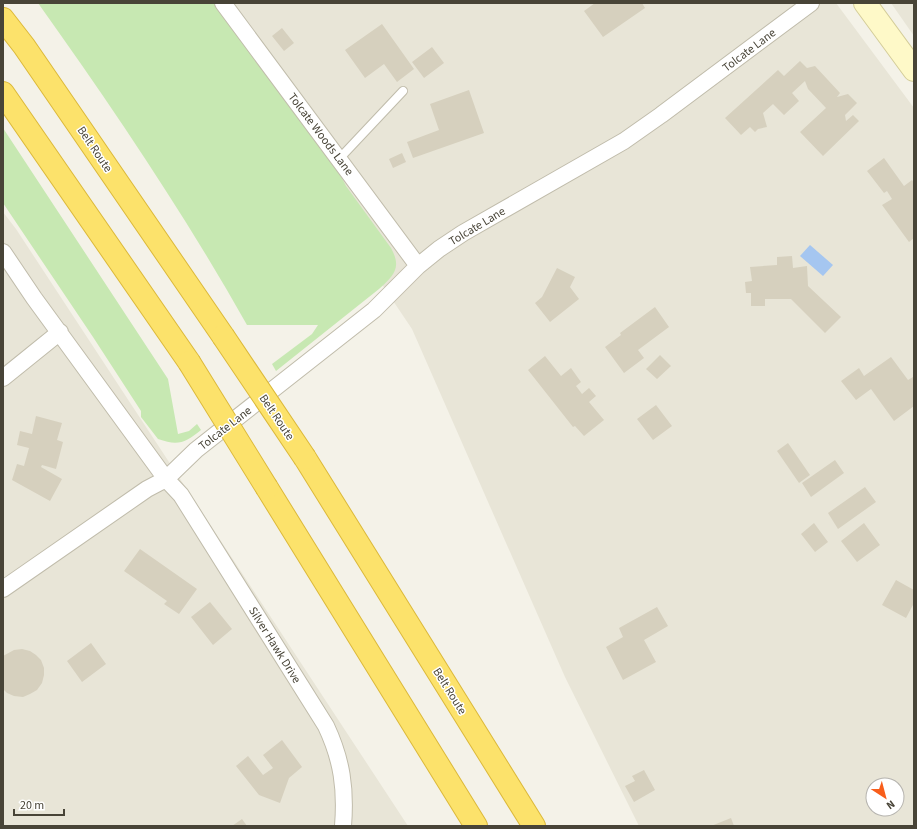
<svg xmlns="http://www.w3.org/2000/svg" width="917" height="829" font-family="'Source Sans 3',sans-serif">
<rect width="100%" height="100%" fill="#f4f2e8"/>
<path fill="#e8e5d7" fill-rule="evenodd" d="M193,3h643l78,105v718h-275l-74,-149 -153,-348zM873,785h24v24h-24z
M891,3h23v33z
M3,212l13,17 392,597h-405z"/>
<path fill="#c7e8b2" d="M38,3h176l90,119 33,46 9,18 45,62c11,20 3,27 -12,41l-103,82 -4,-7 40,-30 6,-9h-71c-63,-112 -135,-218 -209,-322z
M3,128l165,251 10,55 11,-3 8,-7 4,6c-16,13 -23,16 -43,9l-17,-22v-6l-48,-74 -90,-134z"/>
<path fill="#a5c6f0" d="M810,245l23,20 -10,11 -23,-20z"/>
<path fill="#d6d0be" d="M595,3h47l3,5 -42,29 -19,-26z
M382,24l32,45 -17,13 -13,-18 -19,14 -20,-28z
M282,28l12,15 -10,8 -12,-15z
M432,47l12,16 -20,15 -12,-16z
M800,61l7,7 8,-2 25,27 -3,4 11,-3 9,9 -12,12 1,6 7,-6 6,6 -36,35 -23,-24 26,-24 -18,-19 -3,-8 -13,12 7,8 -15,14 -11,-11 -10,9 4,14 -9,2 -3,3 -5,-5 -9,8 -16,-17 53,-48 6,6z
M469,90l15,43 -71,25 -6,-16 32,-12 -9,-26z
M402,153l4,9 -13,6 -4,-9z
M884,158l20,28 8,-6 2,3v55l-5,4 -27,-37 10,-6 -5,-8 -3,2 -17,-22z
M792,256l1,12 14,-2 1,20 33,31 -16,16 -34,-34h-26v7h-14v-13h-5l-1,-11 7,-1 -2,-14 27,-2v-8z
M557,268l18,9 -5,10 9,12 -29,23 -15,-19 7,-6z
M655,307l14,20 -31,23 6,8 -20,15 -19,-26 16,-12 -1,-2z
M660,355l11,11 -14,13 -11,-10z
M545,356l16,20 10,-8 10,14 -5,4 6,8 7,-6 7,8 -7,6 15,18 -20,16 -9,-10 -2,1 -45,-57z
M891,357l17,23 5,-3 1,1v28l-20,15 -23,-32 -15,11 -15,-19 18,-13 5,8z
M656,405l16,21 -19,14 -16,-21z
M36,416l26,7 -5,17 6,2 -7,27 -14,-4 -1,2 21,12 -12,22 -38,-21 5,-16 7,2 5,-18 -12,-3 3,-14 12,3z
M788,443l22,32 -11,8 -22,-32z
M835,460l9,13 -33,24 -9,-14z
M865,487l11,15 -38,27 -10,-16z
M814,523l14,19 -13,10 -14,-18z
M864,523l16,22 -23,17 -16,-21z
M140,549l57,40 -18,25 -15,-10 3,-3 -43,-30z
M896,580l18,10v13l-8,15 -24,-13z
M210,602l22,27 -19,16 -22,-28z
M657,607l11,19 -24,14 12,22 -33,18 -17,-33 17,-10 -4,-9z
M91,643l15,21 -24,18 -15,-21z
M22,649l8,2 6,4 5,5 3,8v7l-2,8 -5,7 -7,4 -7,3 -9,-1 -7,-3 -4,-4v-33l11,-6z
M282,740l20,27 -13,11 -9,25 -21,-8 -23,-29 12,-10 15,19 10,-7 -10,-13z
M644,770l11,20 -21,12 -9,-16 10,-5 -3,-5z
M731,818l3,8h-23z
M242,819l5,7h-15z"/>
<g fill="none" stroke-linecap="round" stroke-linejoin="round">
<defs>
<path id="service" d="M339,159l64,-68"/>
<path id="minor" d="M223,3l195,263
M3,252l31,46 132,181 15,16 145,231c16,34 20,63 17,100
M3,378l57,-46
M3,589l144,-100 19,-10 30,-29 178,-140 44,-44 21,-17 24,-16 161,-92 37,-26 150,-112"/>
<path id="secondary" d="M865,3l49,67"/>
<path id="motorway" d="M3,19l21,27 199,290
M3,93l186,269
M305,458l229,368
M267,488l209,338"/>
</defs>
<use href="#service" stroke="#c0bcab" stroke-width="10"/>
<use href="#minor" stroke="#c0bcab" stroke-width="18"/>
<use href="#secondary" stroke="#d4cd99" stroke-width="24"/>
<use href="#motorway" stroke="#dcb93a" stroke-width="24"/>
<use href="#service" stroke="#fff" stroke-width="8"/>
<use href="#minor" stroke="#fff" stroke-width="16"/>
<use href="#secondary" stroke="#fef9c8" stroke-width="22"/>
<use href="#motorway" stroke="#fce26b" stroke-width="22"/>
<defs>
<path id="motorway-bridge" d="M223,336l82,122
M189,362l78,126"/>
</defs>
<use href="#motorway-bridge" stroke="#dcb93a" stroke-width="24" stroke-linecap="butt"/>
<use href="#motorway-bridge" stroke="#fce26b" stroke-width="22"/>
</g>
<g text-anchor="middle" stroke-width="3" stroke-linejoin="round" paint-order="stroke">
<g font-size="12" fill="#484437" stroke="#fff">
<text transform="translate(749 50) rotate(-37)" y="4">Tolcate Lane</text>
<text transform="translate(321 134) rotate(53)" y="4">Tolcate Woods Lane</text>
<text transform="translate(95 149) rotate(56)" y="4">Belt Route</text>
<text transform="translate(477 226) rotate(-31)" y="4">Tolcate Lane</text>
<text transform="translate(277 417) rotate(56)" y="4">Belt Route</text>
<text transform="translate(225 428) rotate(-38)" y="4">Tolcate Lane</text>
<text transform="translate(275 645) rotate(58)" y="4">Silver Hawk Drive</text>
<text transform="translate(450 691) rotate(58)" y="4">Belt Route</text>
</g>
</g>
<rect width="917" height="829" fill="none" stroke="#484437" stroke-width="8"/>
<g transform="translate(885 797) rotate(144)"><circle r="19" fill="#ffffff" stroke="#b6b4af"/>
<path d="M0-3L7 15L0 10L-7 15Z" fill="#f85e1b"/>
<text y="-6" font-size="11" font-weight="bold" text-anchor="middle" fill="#484437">N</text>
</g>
<path d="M14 809v6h50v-6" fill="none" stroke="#484437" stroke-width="2"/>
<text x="20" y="809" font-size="12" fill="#484437" stroke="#ffffff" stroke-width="3" paint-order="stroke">20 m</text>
</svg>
